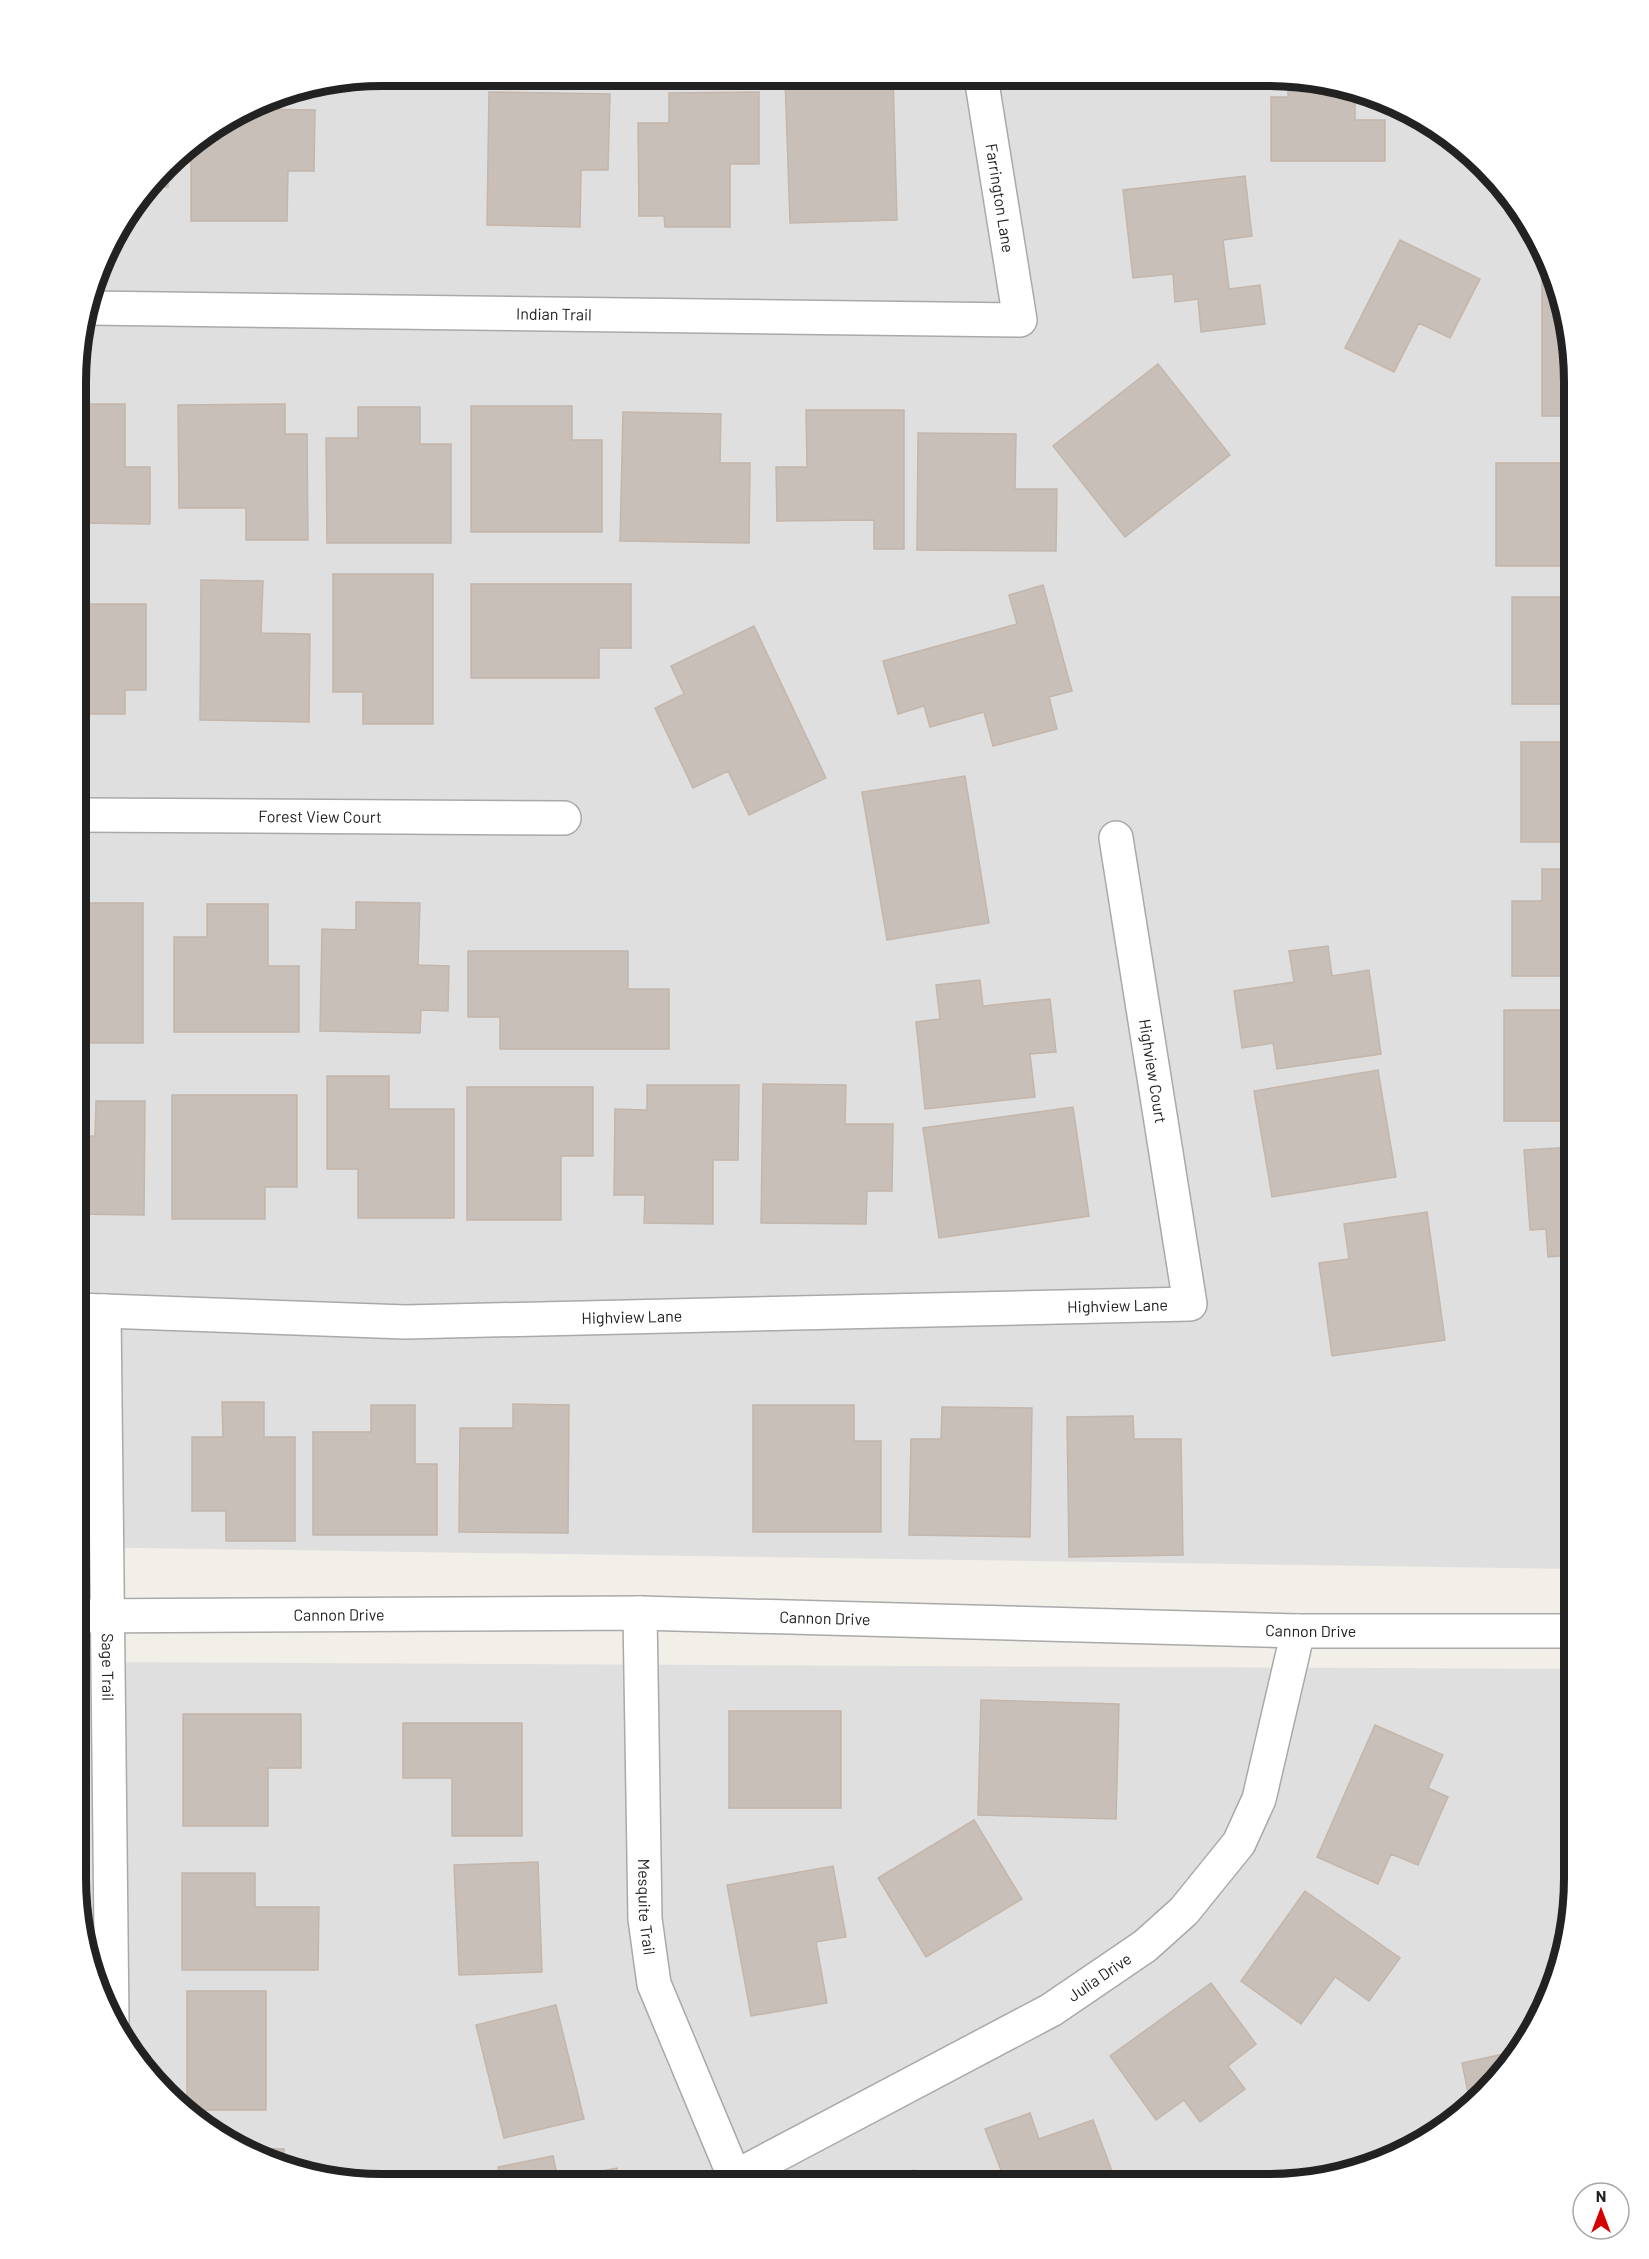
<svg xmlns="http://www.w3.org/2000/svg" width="1649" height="2259" font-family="Barlow,sans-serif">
<rect width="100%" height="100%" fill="#f2efe9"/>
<path fill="#e0dfdf" d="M381,75l927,3 77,20 69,40 57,56 32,52 21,56 10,79 -1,1188 -1497,-22 2,-1206 38,-113 64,-77 102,-60z
M75,1662l1498,7v229l-15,79 -36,71 -53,60 -66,45 -75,25 -60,6 -927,-3 -77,-20 -69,-40 -57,-56 -32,-52 -21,-56 -10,-79z"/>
<path fill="#c7bfb8" stroke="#c4b6ab" stroke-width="1.5" d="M893,76l4,144 -107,3 -5,-146z
M1288,78h20l47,12v30h30v41h-114v-64h17z
M489,92l121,2 -2,76h-27l-1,57 -93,-2z
M759,92v72h-29v63h-65l-1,-11h-25l-1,-93h31v-30z
M251,109l64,1 -1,61h-26l-1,50h-96v-77z
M168,164v23h-18z
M1245,176l7,60 -29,4 6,49 31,-4 5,39 -64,8 -3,-33 -23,3 -2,-28 -40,4 -10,-88z
M136,204v17h-14z
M1400,240l80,39 -30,59 -31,-15 -25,49 -49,-24z
M1542,271h10l12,31 10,79v35h-32z
M1158,364l72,91 -105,82 -72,-91z
M78,404h47v63h25v57l-70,-1v31h-3z
M285,404v30h22l1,106h-62v-32h-67l-1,-103z
M471,406h101v34h30v92h-131z
M358,407h62v37h31v99h-124l-1,-105h32z
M806,410h98v139h-30v-29l-97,1 -1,-54h31z
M623,412l98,2 -1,49h30l-1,80 -129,-2z
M918,433l98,1 -1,55h42l-1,62 -139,-1z
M1496,463h78v103h-78z
M333,574h100v150h-70v-32h-30z
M201,580l62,1 -2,52 49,1 -1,88 -109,-2z
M471,584h160v64h-32v30h-128z
M1043,585l29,106 -23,6 8,32 -64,17 -9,-34 -54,15 -6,-21 -26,8 -15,-53 134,-37 -8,-29z
M1512,597h60l2,107h-62z
M77,604h69v86h-21v24h-48z
M754,626l72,152 -77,37 -21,-44 -35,17 -38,-80 29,-14 -13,-28z
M1521,742h53v100h-53z
M965,776l24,147 -102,17 -25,-148z
M1542,869h32v107h-62v-75h30z
M356,902l64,1 -2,62 31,1 -1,45 -27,-1 -1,23 -100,-2 2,-102 34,1z
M77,903h66v140h-67z
M207,904h61v62h31v66h-125v-95h33z
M1328,946l4,30 37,-6 12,84 -104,15 -4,-26 -31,5 -8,-57 60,-9 -5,-31z
M468,951h160v38h41v60h-169v-32h-32z
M980,980l3,26 67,-7 6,53 -26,2 5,43 -110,12 -9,-87 24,-3 -4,-34z
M1504,1010h70v111h-70z
M1378,1070l18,107 -124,20 -18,-106z
M327,1076h62v33h65v109h-96v-49h-31z
M763,1084l83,1 -1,39h48l-1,67h-25l-1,33 -105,-1z
M647,1085h92l-1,75h-25v64l-69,-1 1,-28h-31l1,-86 32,1z
M467,1087h126v69h-32v64h-94z
M172,1095h125v92h-32v32h-93z
M96,1101h49l-1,114 -68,-1v-78h19z
M1073,1107l16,109 -150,22 -16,-110z
M1574,1147v108l-26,2 -2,-28 -16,1 -6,-80z
M1427,1212l18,128 -113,16 -13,-93 30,-4 -5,-35z
M222,1402h42v35h31v104h-69v-30h-34v-74h31z
M513,1404l56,1 -1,128 -109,-1 1,-104h53z
M371,1405h44v59h22v71h-124v-103h58z
M753,1405h101v36h27v91h-128z
M942,1407l90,1 -2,129 -121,-2 2,-96h30z
M1133,1416l1,23h47l2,116 -114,2 -2,-140z
M981,1700l138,4 -3,115 -138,-4z
M729,1711h112v97h-112z
M183,1714h118v54h-33v58h-85z
M403,1723h119v113h-70v-58h-49z
M1375,1725l68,30 -15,33 20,9 -30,68 -27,-11 -13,30 -61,-27z
M974,1820l48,79 -96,58 -48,-79z
M538,1862l4,110 -83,3 -5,-110z
M833,1866l13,71 -30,5 11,61 -76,13 -24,-131z
M182,1873h73v34h64l-1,63h-136z
M1305,1891l95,67 -31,43 -34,-24 -34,47 -60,-43z
M1211,1983l45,61 -28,22 17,23 -45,33 -16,-22 -28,20 -46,-64z
M187,1991h79v119h-79z
M556,2005l28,114 -80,19 -28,-113z
M1508,2053l2,9 -39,45 -9,-44z
M1030,2113l9,26 54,-19 23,62 -110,1 -21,-54z
M242,2148l42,1 -1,17 -19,-5z
M553,2156l5,23 59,-11 3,14h-119l-3,-15z
M914,2170l5,13h-37z"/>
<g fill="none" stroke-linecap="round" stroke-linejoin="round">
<defs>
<g id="minor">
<path id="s1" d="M89,308l931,12 -39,-243"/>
<path id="s2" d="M77,815l487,3"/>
<path id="s3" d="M76,1310l329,12 785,-18 -74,-466"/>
<path id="s4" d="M104,1311l8,711"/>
<path id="s5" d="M640,1613l5,306 9,65 83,199"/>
<path id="s6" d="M75,1616l565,-3 658,18h275"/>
<path id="s7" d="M735,2177l316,-167 94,-64 39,-35 55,-68 20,-44 39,-168"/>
</g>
</defs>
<use href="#minor" stroke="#a9a9a9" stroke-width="36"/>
<use href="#minor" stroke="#fff" stroke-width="33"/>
</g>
<g text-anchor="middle" stroke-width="5" stroke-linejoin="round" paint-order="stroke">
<g font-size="16" fill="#222" stroke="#fff">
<text transform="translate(1000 198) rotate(81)" y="6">Farrington Lane</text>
<text dy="6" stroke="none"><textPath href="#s1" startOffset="465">Indian Trail</textPath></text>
<text dy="6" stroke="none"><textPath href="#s2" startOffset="243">Forest View Court</textPath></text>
<text transform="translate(1153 1071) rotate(81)" y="6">Highview Court</text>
<text dy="6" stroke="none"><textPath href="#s3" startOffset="1042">Highview Lane</textPath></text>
<text dy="6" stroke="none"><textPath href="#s3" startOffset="556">Highview Lane</textPath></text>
<text dy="6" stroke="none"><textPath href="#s6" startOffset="264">Cannon Drive</textPath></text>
<text dy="6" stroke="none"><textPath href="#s6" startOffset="750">Cannon Drive</textPath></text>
<text dy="6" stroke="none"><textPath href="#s6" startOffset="1236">Cannon Drive</textPath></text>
<text dy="6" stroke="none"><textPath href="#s4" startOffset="356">Sage Trail</textPath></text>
<text dy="6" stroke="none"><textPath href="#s5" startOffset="294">Mesquite Trail</textPath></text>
<text dy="6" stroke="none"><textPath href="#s7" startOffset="416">Julia Drive</textPath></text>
</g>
</g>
<path d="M0 0H1649V2259H0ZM382 86H1268A296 296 0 0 1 1564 382V1878A296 296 0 0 1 1268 2174H382A296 296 0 0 1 86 1878V382A296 296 0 0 1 382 86Z" fill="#fff" fill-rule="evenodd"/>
<path fill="none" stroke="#222" stroke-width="8" d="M382 86H1268A296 296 0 0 1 1564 382V1878A296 296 0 0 1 1268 2174H382A296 296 0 0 1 86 1878V382A296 296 0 0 1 382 86Z"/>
<g transform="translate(1601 2211)"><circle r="28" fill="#ffffff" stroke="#a7a7a7" stroke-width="1.5"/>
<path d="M0-4.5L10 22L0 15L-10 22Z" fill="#d40000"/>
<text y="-9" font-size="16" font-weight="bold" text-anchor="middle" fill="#222222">N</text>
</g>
</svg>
